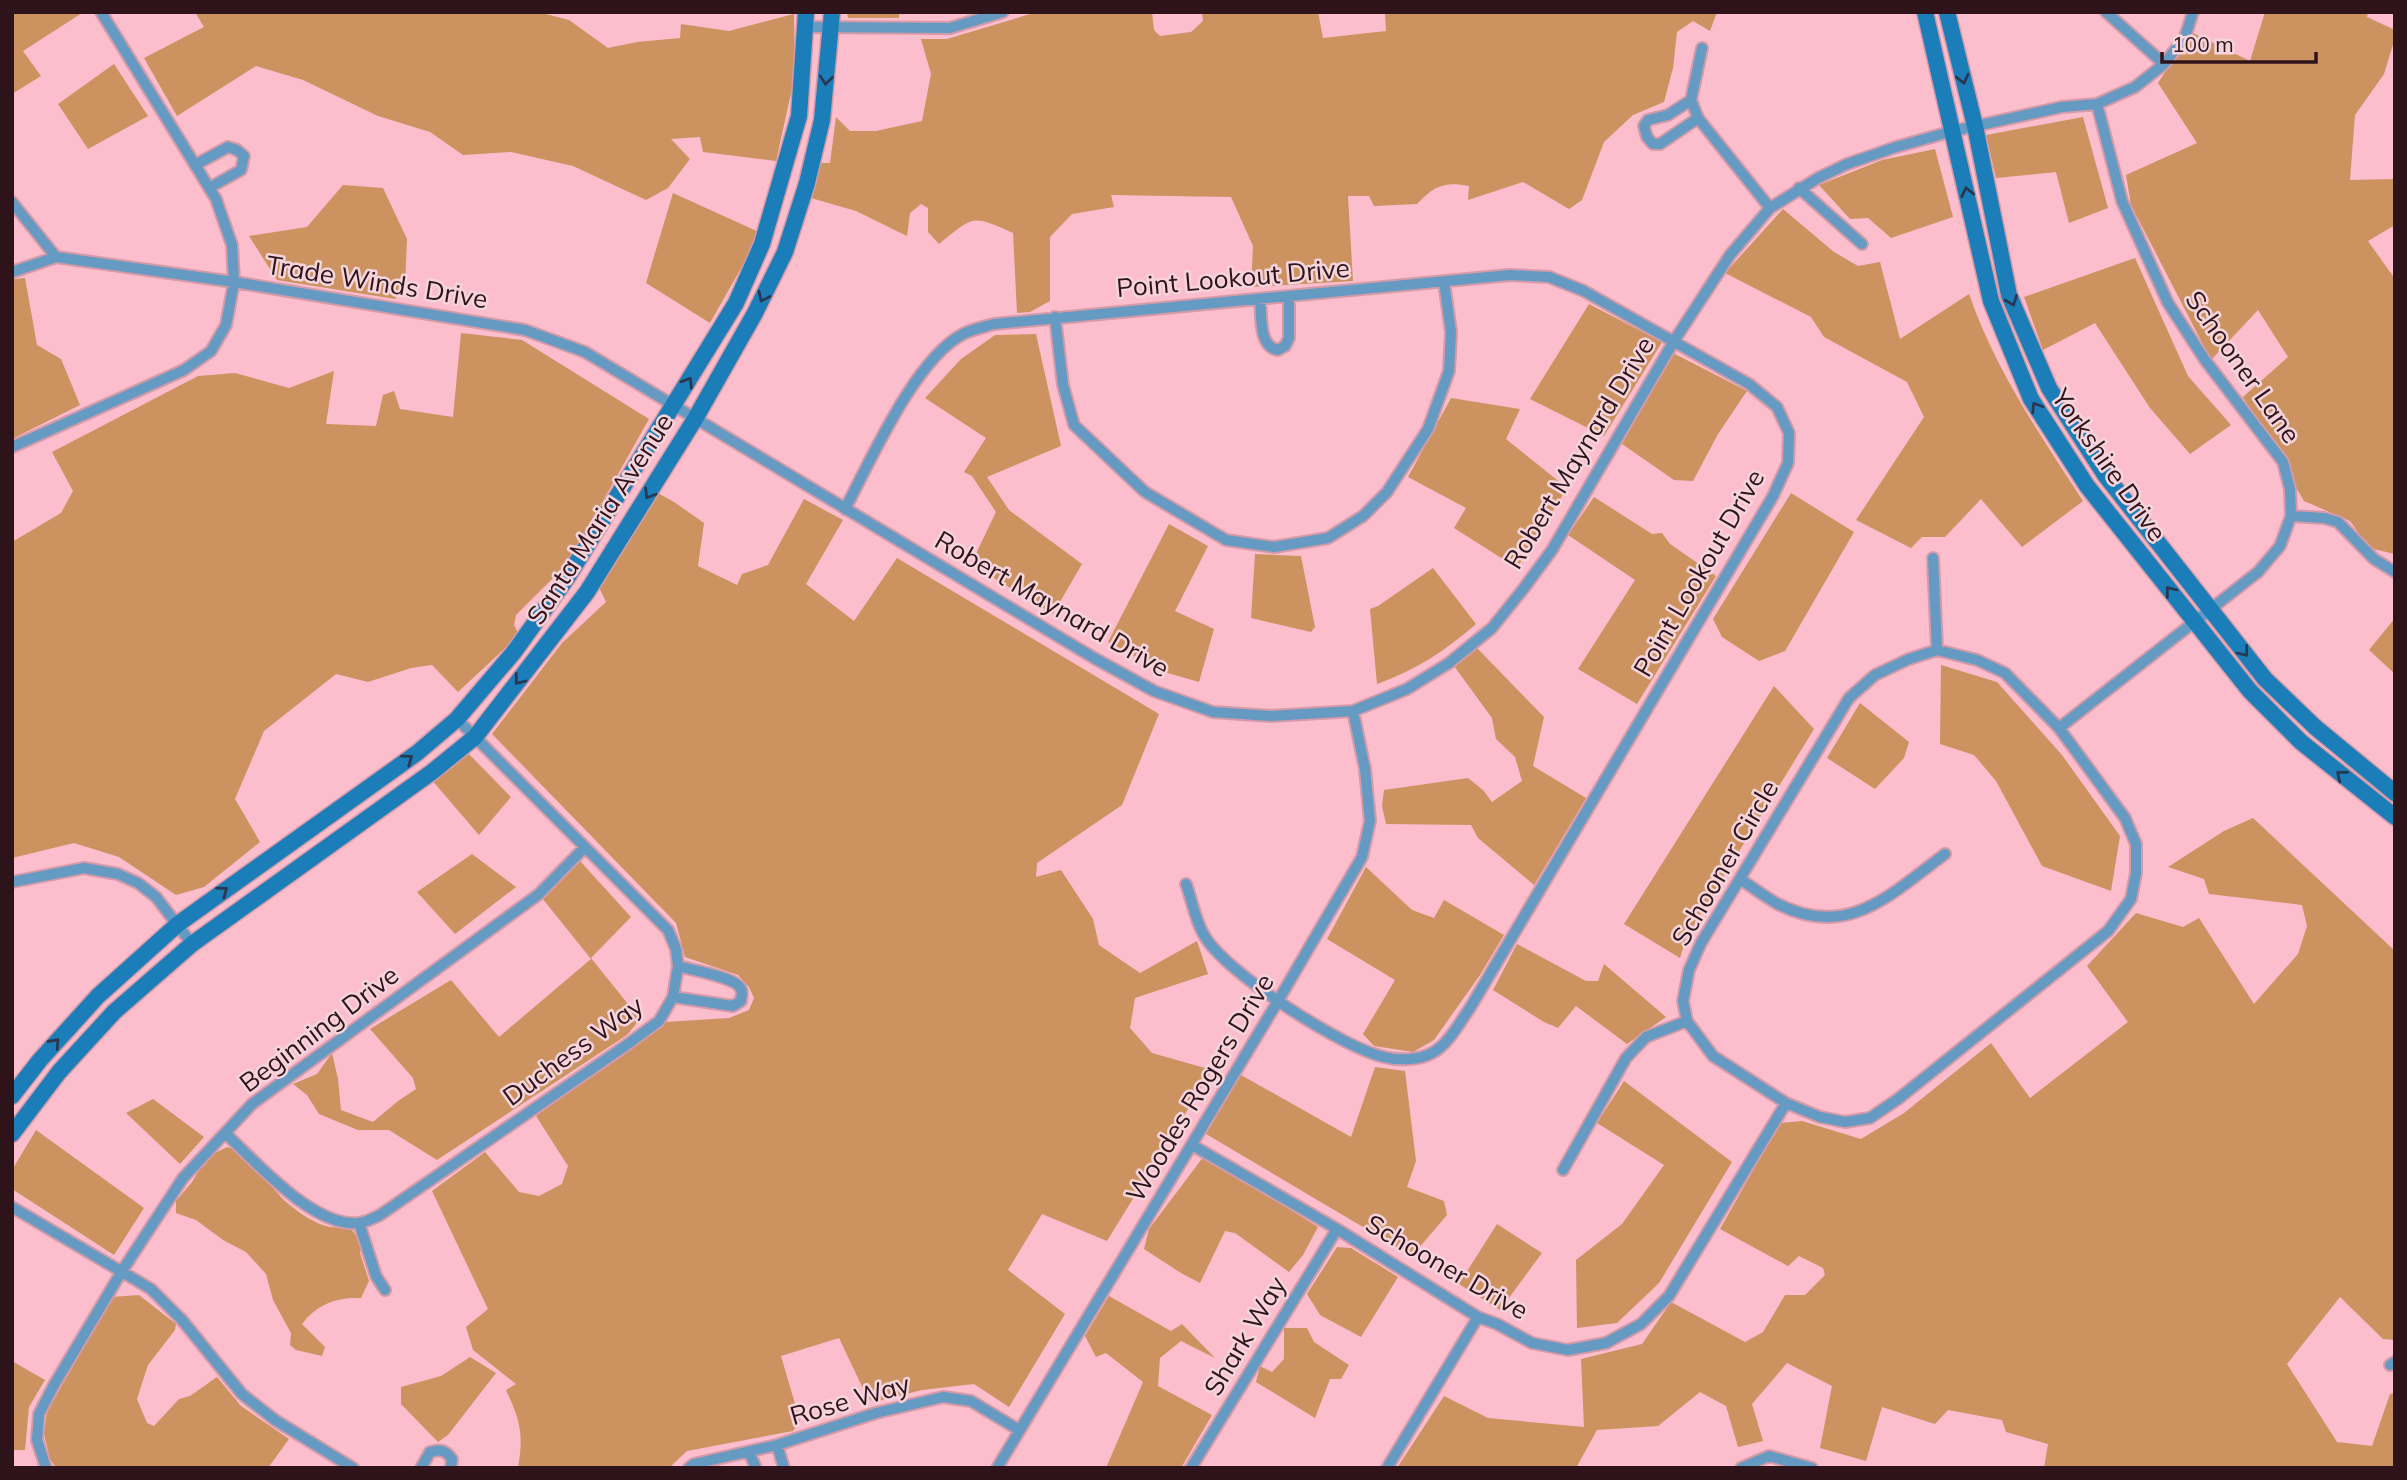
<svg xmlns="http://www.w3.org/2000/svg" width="2407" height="1480" font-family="Mulish,sans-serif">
<rect width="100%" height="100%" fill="#fcbdcd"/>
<path fill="#cc925f" d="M12,12l70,1 -59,38 18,25 -29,18z
M195,12h343l31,8 39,28 29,-6 43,-4 1,-14 48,7 65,-17 1,61 -19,86 -73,-9 -3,-15 -29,2 19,20 -22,29 -22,12 -73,-34 -62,-14 -48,3 -33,-23 -52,-16 -75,-36 -47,-14 -79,50 -33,-58 60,-31z
M847,12h52v6h-51z
M1037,12h115l2,18 6,6 31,-4 12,-11 -1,-9h116l5,26 63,-7 -1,-19h332l-7,19 -17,-10 -16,11 -4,36 -9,34 -31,13 -29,27 -22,58 -13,9 -46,-27 -55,18 1,-14c-25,-5 -35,0 -52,18l-43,2 -5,-10h-21l5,85 -102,6 2,-41 -22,-49 -120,-2 3,12 -42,7 -22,23v64l-20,11 -13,1 -4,-80c-42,-19 -39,-17 -74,11l-11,-12v-24l-7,-4 -11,9 -3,23 -51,-25 -45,-13 10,-35h9l6,-46 14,14h26l46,-10 9,-47 -10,-35h26z
M2265,12h103l-1,5 28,13v8l-11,36 -29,41 -5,65 45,-1v46l-27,16 27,38v275l-26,-6 -19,-27 -46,-20 -61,-104 45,-40 -30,-47 -47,50 -80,-155 -5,-30 71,-32 -39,-60 33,-51 59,29z
M114,64l34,52 -60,33 -30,-45z
M2083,117l25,91 -39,15 -13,-51 -60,6 -10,-43z
M1935,149l18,68 -62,21 -23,-20 -18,1 -31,-34 63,-25z
M343,185l40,3 24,51 -2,49 -10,11 -118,-19 -28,-44 58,-9z
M673,193l88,40 -51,90 -64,-40z
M1783,209l51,43 24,14 22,-4 20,77 69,-45c26,75 71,141 114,207l-61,46 -41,-48 -36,38h-23l-11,11 -55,-28 68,-103 -17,-35 -83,-45 -13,-20 -86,-44z
M2135,258l53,118 43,49 -41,29 -40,-46 -55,-85 -52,27 -19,-53z
M25,278l12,67 24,14 19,46 -68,34v-160z
M1589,304l73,38 -58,94 -74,-37z
M461,333l61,7 127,79 -81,144 -52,52 -2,10 5,10 -61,57 -26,-27 -21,3 -43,14 -32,-8 -72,57 -29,68 25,43 -56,45 -28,8 -57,-38 -45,-14 -62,15v-316l49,-29 12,-22 -21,-39 146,-76 37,-3 54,15 45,-17 -8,53 50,2 7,-31 11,-4 6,18 53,8z
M1036,334l25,112 -74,31 22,33 73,54 -29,50 -82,-50 25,-52 -24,-36 -8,-4 22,-34 -61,-40 36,-39 34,-24z
M1673,353l74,38 -29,43 -25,47 -19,-1 -52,-36z
M1451,398l69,11 -14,30 61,49 -50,80 -63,-40 12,-20 -58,-31z
M656,492l18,10 30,21 -6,43 39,19 5,-11 26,-9 36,-66 39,21 -37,64 48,37 43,-63 262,156 -37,91 -85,58 -1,14 25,-7 32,49 6,26 41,28 57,-32 11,33 -73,24 -5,30 22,25 60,17 -105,171 -65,-27 -34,56 57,44 -56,93 -35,-23 -52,6 -48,12 -7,-5 -28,-59 -58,18 19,65 -7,10 -106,20 -18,17h-151c6,-34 2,-48 -12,-78l10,-6 -43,-34 -7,-23 22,-18 -56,-118 53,-39 34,40 20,4 23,-12 6,-18 -32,-50 129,-94 64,-4 20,-8 5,-12 -5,-11 -11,-12 -53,-18 -9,-34 -184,-189 70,-91 44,-41 -7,-15z
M1791,493l63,39 -69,119 -26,10 -37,-24 -9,-18z
M1594,497l58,37 10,-1 8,11 46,32 -79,128 -59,-35 57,-89 -67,-45z
M1169,524l39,22 -33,65 39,18 -15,53 -38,-11 -53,-29z
M1255,554l46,2 14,71 -4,5 -60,-14z
M1433,568l43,56c-31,27 -60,46 -99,60l-7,-75 8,-3z
M2395,618v56l-26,-24z
M1477,648l67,69 -11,49 53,32 -52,87 -56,-47 -7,-13 -85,-1 -4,-18 2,-16 84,-12 15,12 9,12 30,-21 -7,-24 -19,-18 -4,-21 -38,-52z
M1941,665l56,17 65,73 58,81 -9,55 -69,-25 -46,-85 -22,-26 -34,-11z
M1774,686l40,43 -128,209 -6,20 -56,-34z
M1860,703l49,39 -5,16 -29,31 -48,-31z
M465,750l46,47 -32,38 -48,-56z
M2253,818l142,133v389l-12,-1 -43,-42 -53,67 50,78 35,4 18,-52 5,-1v75h-351l4,-24 -42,-12 -4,-12 -54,-10 -13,14 -53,-17 -16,54 -46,-13 12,-62 -45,-23 -35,41 11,37 -25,6 -12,-41 -26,-14 -42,34 -61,4 -21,38h-179l47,-72 44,22 96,9 -3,-68 61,-15 29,-42 74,40 18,-10 22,-37h20l20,-20 -2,-7 -24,-12 -11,10 -68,-37 60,-106 22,-2 59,18 43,-26 87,-70 39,55 98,-76 -41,-56 49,-53 47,14 16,-9 55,86 44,-50 9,-28 -5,-21 -93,-11 -5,-15 -36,-12 56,-36z
M472,854l44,33 -61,47 -38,-42z
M580,861l51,56 -40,41 49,61 -13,16 -190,125 -48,-30h-31l-39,-16 -12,-19 -14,-11 24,-10 15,-21 6,26 3,31 32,12 25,-21 18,-12 -3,-11 -43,-49 81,-49 48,57 92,-78 -49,-61z
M1366,867l46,43 22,8 10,-18 60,35 -24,40 -46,65 -21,12 -39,-6 -11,-12 32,-54 -68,-41z
M1517,944l69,37h12l6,-17 62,53 -39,27 -51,-38 -18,22 -14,-6 -51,-32z
M1375,1067l30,4 11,90 -9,26 37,14 3,14 -35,41 -206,-122 35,-59 110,62z
M1624,1081l108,81 -73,121 -42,40 -40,5 -1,-68 46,-36 42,-59 -67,-42z
M153,1099l51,38 -24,27 -54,-51z
M36,1130l108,78 -30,47 -102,-66v-19z
M227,1147c28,6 42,43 64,59 10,8 26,19 39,21 8,1 14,1 22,3l10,14 -2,9 9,28 -8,17c-24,-1 -44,6 -59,26l23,23 -3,9 -26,-6 -6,-5 1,-12 -18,-33 -7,-26 -20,-22 -23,-12 -27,-20 -20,-7v-12l16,-19 9,-15 4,-2 6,-10z
M1204,1156l114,71 -15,28 -14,17 -54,-39 -10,-2 -25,52 -19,-10 -37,-24 5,-20z
M1497,1224l45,29 -42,57 -41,-26z
M1337,1247l14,1 47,29 -37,60 -41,-22 -13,-21z
M139,1295l37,29 -1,6 -27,35 -11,34 10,24 7,3 25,-27 11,-3 27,-19 24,29 48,33 -21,29h-212l-6,-9 -6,-25 3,-22 65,-115z
M1109,1296l62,35 11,-7 33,34 -34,-17 -21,17 -2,28 54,29 -31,53h-75l37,-86 -37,-29 -10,4 -11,-21z
M1284,1328h23l7,14 35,23 -8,14h-11l-15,39 -59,-36 4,-16 12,6 12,-13z
M470,1357l26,16 -48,62 -10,7 -37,-38v-17l40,-11z
M12,1361l33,19 -16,27 -4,43h-13z"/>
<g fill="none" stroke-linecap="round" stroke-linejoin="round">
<defs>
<path id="street" d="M2106,12l58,52
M805,27l145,1 53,-16
M1702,48l-11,52 7,18 72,90
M1691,100l-23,15 -20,5 -4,6 3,11 6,7h7l38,-26
M195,165l33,-18 9,3 7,6 -3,14 -32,18
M1799,188l63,56
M12,202l44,55
M12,272l44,-15 178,25 291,48 60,22 509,306 60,33 59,21 58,4 82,-5 54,-22 42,-26 43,-35 32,-40 28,-38 122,-209 56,-86 40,-47 48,-30 29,-14 49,-17 57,-16 109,-24 35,-3 38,-17 29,-23 21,-27 8,-25
M1260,299c2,16 -2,48 18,51l7,-4 4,-8v-42
M1055,317l8,68 11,40 71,67 81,48 48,7 54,-9 35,-22 24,-24 41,-63 21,-58 2,-39 -7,-50
M12,447l172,-77 27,-19 15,-26 8,-43 -2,-37 -16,-46 -115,-187
M845,509c26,-49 70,-150 118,-175 10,-5 21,-7 31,-10l516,-49 39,2 35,14 165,93 28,23 12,26 -1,30 -15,33 -303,512c-10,14 -22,37 -38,45 -13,7 -33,8 -48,4 -41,-9 -160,-85 -180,-122 -9,-15 -12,-35 -18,-51
M2291,516l33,2 14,4 36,37 21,13
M1933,558l4,92
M1937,650l40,10 28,13 54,55 66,90 11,26v29l-5,26 -23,32 -210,168 -28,19 -25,4 -25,-5 -34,-14 -73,-47 -26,-35 -4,-20 6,-31 12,-27 148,-245 26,-23 34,-16z
M2059,728l199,-156 22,-26 11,-30 -1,-27 -7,-27 -78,-102 -37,-57 -46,-102 -25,-97
M1740,879c12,8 24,17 36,24 71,38 115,-9 169,-49
M12,882l72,-14 34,6 20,9 18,14 36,47
M673,997l60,9 8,-5c0,-4 2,-8 0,-12 -5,-12 -50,-19 -63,-23
M226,1134c31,29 88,94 133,89 7,-1 15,-5 21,-8l248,-171 31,-23 14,-24 5,-31 -2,-17 -8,-19 -211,-211
M1192,1145l145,84 141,88 19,7 35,19 36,7 38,-7 35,-19 28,-28 117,-193
M1563,1170l63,-112 20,-21 41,-16
M12,1207l139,82 31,31 60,74 33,26 78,48
M359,1223l17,53 9,14
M2390,1365l5,-3
M777,1445l7,23
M749,1452l7,16
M46,1468l-9,-28 2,-26 15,-29 68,-114 61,-93 69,-74 287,-210 45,-46
M421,1468l9,-16c11,-3 15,-2 22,7l-1,9
M689,1468l5,-4 83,-19 99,-32 67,-16 28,4 48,29
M997,1468l281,-467 84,-144 8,-36 -5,-52 -12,-58
M1191,1468l146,-239
M1387,1468l91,-151
M1741,1468l28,-12 43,12"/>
<path id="secondary" d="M1925,12l66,289 40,98 56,87 163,205 51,51 94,75
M1947,12l28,114 34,169 40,93 56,87 160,204 50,48 80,66
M12,1096l28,-36 58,-64 80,-72 239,-171 40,-34 57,-67 53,-74 169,-275 26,-59 37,-128 7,-104
M12,1134l47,-62 55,-60 78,-68 240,-172 43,-35 112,-145 108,-173 60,-106 30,-61 22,-69 15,-63 10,-108"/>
</defs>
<use href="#street" stroke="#d39ba9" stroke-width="14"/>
<use href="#secondary" stroke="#d39ba9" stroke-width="19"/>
<use href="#street" stroke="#659ac2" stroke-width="10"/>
<use href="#secondary" stroke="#1c7eb8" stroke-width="16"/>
</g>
<defs><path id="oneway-chevron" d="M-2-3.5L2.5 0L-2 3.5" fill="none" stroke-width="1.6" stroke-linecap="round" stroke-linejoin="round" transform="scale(1.75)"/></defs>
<g stroke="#283852">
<use href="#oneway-chevron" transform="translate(1963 79) rotate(76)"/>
<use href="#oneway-chevron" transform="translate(826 80) rotate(96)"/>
<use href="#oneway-chevron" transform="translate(1967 192) rotate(-102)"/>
<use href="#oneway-chevron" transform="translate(763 297) rotate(116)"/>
<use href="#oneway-chevron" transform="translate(2012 301) rotate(69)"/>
<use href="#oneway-chevron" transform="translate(688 382) rotate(-59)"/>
<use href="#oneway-chevron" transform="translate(2036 407) rotate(-122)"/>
<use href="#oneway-chevron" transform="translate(649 494) rotate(122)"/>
<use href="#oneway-chevron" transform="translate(2170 591) rotate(-128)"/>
<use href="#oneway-chevron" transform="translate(2244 652) rotate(52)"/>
<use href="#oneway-chevron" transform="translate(519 680) rotate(128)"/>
<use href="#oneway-chevron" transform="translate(408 759) rotate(-36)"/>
<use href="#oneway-chevron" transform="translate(2341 775) rotate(-141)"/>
<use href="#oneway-chevron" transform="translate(223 891) rotate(-36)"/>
<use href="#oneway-chevron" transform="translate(55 1043) rotate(-48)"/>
</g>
<g text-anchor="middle" stroke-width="5" stroke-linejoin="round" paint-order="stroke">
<g font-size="26" fill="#2f131b" stroke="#f5d4dc">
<text transform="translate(1233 278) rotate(-5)" y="9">Point Lookout Drive</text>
<text transform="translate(377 282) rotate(9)" y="9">Trade Winds Drive</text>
<text transform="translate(2243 367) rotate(55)" y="9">Schooner Lane</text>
<text transform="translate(1579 453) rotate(-59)" y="9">Robert Maynard Drive</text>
<text transform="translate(2109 465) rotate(55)" y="9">Yorkshire Drive</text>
<text transform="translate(600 519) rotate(-57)" y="9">Santa Maria Avenue</text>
<text transform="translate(1699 573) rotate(-60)" y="9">Point Lookout Drive</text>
<text transform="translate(1052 604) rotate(30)" y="9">Robert Maynard Drive</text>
<text transform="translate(1725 863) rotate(-60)" y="9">Schooner Circle</text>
<text transform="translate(319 1029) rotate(-37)" y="9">Beginning Drive</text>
<text transform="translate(573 1051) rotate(-36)" y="9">Duchess Way</text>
<text transform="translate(1200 1088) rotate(-59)" y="9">Woodes Rogers Drive</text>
<text transform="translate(1447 1267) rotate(30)" y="9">Schooner Drive</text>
<text transform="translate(1245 1336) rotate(-59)" y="9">Shark Way</text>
<text transform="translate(850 1400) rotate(-16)" y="9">Rose Way</text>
</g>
</g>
<rect width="2407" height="1480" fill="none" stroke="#2f131b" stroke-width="28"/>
<path d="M2162 52v10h154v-10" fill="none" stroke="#2f131b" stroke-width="3.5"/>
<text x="2172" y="52" font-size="21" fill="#2f131b" stroke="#f5d4dc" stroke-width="5" paint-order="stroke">100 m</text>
</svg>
